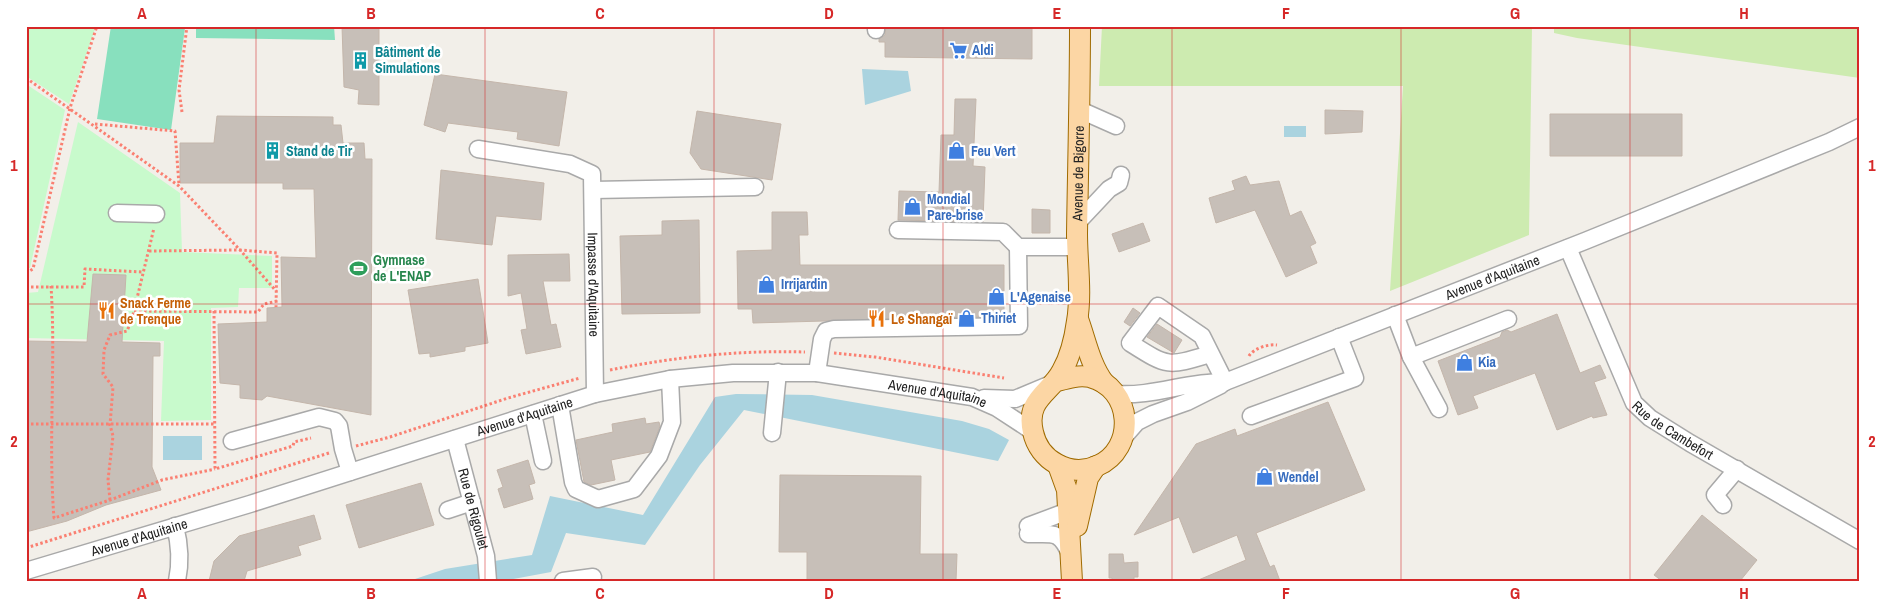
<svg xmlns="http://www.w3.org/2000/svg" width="1886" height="607" font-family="'Archivo Narrow',sans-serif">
<rect width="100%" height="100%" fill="#f2efe9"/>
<path fill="#cdebb0" d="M1102,26h430l-3,209 -139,56 13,-205h-304z
M1554,26h306v52l-283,-40 -23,-5z"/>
<path fill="#c8facc" d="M26,26h70l-27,78 -43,-28z
M26,84l39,26 -35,158h-4z
M78,122l102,71 2,59 90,4v32h-33l-1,19 -27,1v112l-50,1 3,-80 -138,-3v-45l12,-1z"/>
<path fill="#88e0be" d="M111,26h59l15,2 -14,102 -74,-11z
M196,26h138l1,14 -139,-2z"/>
<path fill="#aad3df" d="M862,69l46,2 3,20 -46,14z
M1284,126h22v11h-22z
M736,394l76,1 150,26 27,8 20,11 -11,21 -254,-51 -44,55 -55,80 -79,-12 -15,39 -49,9h-93l36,-12 87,-14 18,-59 93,19 72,-118z
M163,436h39v24h-39z"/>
<path fill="#c7bfb8" stroke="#c4b6ab" d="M342,26h37v79l-21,-1 1,-14 -15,-3z
M886,26h146v33l-147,-2v-15h-6v-3l6,-4z
M435,74l132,18 -8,54 -42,-7 1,-7 -70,-9 -3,9 -21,-7z
M955,99h21l-3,67 12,1 -2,55 -85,-2 1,-29 40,1 2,-57h13z
M1325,110l38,1 -1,21 -37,2z
M697,111l84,13 -9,56 -71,-11 -11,-16z
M1550,114h132v42h-132z
M217,116l116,1v8h8l2,18h21l1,16h7l-1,256 -104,-19 -5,4 -22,-2v-13l-20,-2 -2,-59 49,-2v-14l15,-1 -1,-50 35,1 -2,-69h-31v-6h-103v-40h34z
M441,170l103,13 -3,37 -45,-4 -4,29 -56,-6z
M1246,176l4,9 29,-4 11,35 11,-5 15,32 -6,3 7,17 -31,14 -31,-67 -39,13 -7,-25 26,-8 -3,-9z
M1032,209l18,1v23h-18z
M772,212h35l1,23h-9l1,30h204v51l-251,7 -1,-14h-14l-1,-58 35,-1z
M699,220l1,93 -78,1 -2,-78 42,-1v-14z
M1143,223l7,18 -31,11 -7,-18z
M569,254l1,27h-27l8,44 5,-1 5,23 -35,7 -5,-24 6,-1 -6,-36 -13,3v-41z
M93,274l33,1 -4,67 38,1v13h-7l-1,111 9,23 -55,15 -39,16 -41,11v-191l61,1z
M478,279l10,64 -23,4v4l-35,6v-4l-11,1 -11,-64z
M1133,308l7,5 -10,13 -6,-4z
M1557,314l23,59 20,-8 6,13 -12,4 13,33 -14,3 -1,-2 -35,14 -22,-57 -62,23 5,12 -20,7 -20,-54 62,-24 2,-5 5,-2 4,2z
M1157,324l25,16 -8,13 -27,-16z
M1328,402l37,88 -109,43 14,34 4,-2 6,16h-84l50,-21 -9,-25 -44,18 -14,-36 -45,18 62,-91 39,-15 2,7z
M645,418l1,6 13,-2 1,4 -10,26 -39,8 4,20 -24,5 -7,-3 -8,-42 37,-8 -1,-8z
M528,460l7,23 -6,2 4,14 -29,9 -6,-19 5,-2 -6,-17z
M780,475l141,1 -1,78h37l-1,27h-149v-29h-28z
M421,483l13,42 -75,23 -13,-43z
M314,515l7,24 -23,7 3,9 -54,16 -3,10h-35l5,-20 25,-25z
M1702,515l55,45 -17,21h-78l-8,-6z
M1109,554h14l1,9 14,-1v15h-4v4h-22v-3h-3z"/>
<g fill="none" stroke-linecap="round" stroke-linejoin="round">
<defs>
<g id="minor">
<path d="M876,30v-4"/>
<path d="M1080,110l36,16"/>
<path id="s1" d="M478,149l92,15 22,10 3,220"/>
<path d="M593,190l162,-3"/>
<path d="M117,213l39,1"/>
<path d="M1077,223l32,-34 10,-6 2,-8"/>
<path d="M898,230l105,2 15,15h59"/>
<path id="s2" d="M1568,248l66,155 16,15 40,25 170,98"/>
<path d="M1395,315l16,42 97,-38"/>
<path d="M1210,354c-43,13 -42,13 -80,-11l28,-37 44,30 23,46"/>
<path d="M1411,357l28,52"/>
<path d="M817,373l5,-34 4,-8 8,-2 185,-3 -1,-79"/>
<path id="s3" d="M1115,394c38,3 73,-13 110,-12l360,-141 244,-99 31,-15"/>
<path d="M984,398l31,1 36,-15"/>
<path d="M560,405l13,77 3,7 22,10 36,-10 25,-33 13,-34 -2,-43"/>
<path d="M533,414l10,47"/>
<path d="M1251,416l104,-38 -16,-41"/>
<path d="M772,433l6,-61"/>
<path d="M1123,438l14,-16 16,-8 34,-12 34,-17"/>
<path id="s4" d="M455,439l31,117 2,25"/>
<path d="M232,441l87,-24 16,4 4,5 4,23 7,23"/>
<path d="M1723,505l-8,-10 22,-26"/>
<path d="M448,510l24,-8"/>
<path d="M175,526c5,19 6,36 2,55"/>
<path d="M1028,526l40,-15"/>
<path d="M1028,534c25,1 31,-5 42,20"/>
<path id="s5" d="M26,571l224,-67 345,-110 75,-15 63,-6h84l155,24 25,11 35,23"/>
<path d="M563,581l30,-4"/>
</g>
<g id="major">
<path d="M1078,319c8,22 12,45 26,64"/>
<path id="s6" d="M1057,381c11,-3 21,-6 33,-4 43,11 47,72 7,89 -28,12 -58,-6 -64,-34 -8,-33 18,-39 29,-61 8,-14 13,-35 15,-50 5,-27 0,-60 0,-87 1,-69 3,-139 3,-208"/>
<path d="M1058,465l9,25 5,91"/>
<path d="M1077,526l11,-48 8,-12"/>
</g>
</defs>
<use href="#minor" stroke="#a9a9a9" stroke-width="19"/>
<use href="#major" stroke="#a06b00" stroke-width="22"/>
<path stroke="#fa8072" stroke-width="3" stroke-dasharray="2.5 2.5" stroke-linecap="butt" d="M26,78l153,108 61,64 37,3 -1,54
M182,112l-3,-22 8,-64
M95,124l80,7 4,54
M149,251l91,-1 37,42
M26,273l7,-4 37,-161 27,-82
M51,286c5,77 -3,155 3,232l56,-18 52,-20 53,-11
M26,287h58l1,-18 57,3
M134,311l124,1 6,-8 13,-3
M214,311l1,158 78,-23 1,-4 17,-4
M834,353l41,4 129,21
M1249,356c5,-8 19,-12 28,-11
M610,370c65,-13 129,-20 195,-18
M26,424h188
M356,446l34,-9 118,-39 72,-20
M110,500l-2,-20 5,-44 -3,-11 3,-38 -10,-13 1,-24 6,-15 17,-4 5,-12 22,-91
M26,548l303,-95"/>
<use href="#minor" stroke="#fff" stroke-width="16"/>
<use href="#major" stroke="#fcd6a4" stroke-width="20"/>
</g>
<path fill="none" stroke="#d62828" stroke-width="1" stroke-opacity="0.55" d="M256,26v555M485,26v555M714,26v555M943,26v555M1172,26v555M1401,26v555M1630,26v555M26,304h1834"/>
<defs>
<symbol id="supermarket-bare" viewBox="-9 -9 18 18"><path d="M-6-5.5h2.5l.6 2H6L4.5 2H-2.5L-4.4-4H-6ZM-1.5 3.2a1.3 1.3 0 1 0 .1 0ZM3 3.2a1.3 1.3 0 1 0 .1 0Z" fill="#3f7fe0" stroke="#fff" stroke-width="2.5" paint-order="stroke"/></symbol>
<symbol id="building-bare" viewBox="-9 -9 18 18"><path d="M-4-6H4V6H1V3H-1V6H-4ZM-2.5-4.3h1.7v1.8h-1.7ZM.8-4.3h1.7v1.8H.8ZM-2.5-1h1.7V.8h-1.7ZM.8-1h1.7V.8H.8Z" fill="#0f9aa8" stroke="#fff" stroke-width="2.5" paint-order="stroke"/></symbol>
<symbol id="shop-bare" viewBox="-9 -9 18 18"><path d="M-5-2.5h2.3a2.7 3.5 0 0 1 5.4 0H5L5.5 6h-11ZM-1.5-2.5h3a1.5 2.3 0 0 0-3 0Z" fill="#3f7fe0" stroke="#fff" stroke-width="2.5" paint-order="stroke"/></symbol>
<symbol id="stadium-bare" viewBox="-9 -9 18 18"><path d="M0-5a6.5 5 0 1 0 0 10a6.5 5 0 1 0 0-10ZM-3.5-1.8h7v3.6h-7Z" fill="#2e9e5b" stroke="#fff" stroke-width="2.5" paint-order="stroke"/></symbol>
<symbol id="restaurant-bare" viewBox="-9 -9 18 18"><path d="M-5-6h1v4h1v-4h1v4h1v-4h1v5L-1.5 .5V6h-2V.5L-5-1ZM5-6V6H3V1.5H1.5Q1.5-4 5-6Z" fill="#e8710a" stroke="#fff" stroke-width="2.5" paint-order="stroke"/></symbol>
</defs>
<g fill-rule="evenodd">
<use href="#supermarket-bare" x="946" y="38" width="25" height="25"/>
<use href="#building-bare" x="348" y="48" width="25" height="25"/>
<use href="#building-bare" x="260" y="138" width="25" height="25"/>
<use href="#shop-bare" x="944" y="138" width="25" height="25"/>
<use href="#shop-bare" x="900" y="194" width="25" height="25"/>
<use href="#stadium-bare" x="346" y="256" width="25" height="25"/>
<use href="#shop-bare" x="754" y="272" width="25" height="25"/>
<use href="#shop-bare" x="984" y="284" width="25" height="25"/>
<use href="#restaurant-bare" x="94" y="298" width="25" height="25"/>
<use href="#shop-bare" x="954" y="306" width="25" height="25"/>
<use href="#restaurant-bare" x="864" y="306" width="25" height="25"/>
<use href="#shop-bare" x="1452" y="350" width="25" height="25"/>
<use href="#shop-bare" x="1252" y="464" width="25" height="25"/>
</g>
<g text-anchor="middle" stroke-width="5" stroke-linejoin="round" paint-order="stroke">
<g font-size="14" font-weight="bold" fill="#366cbe" stroke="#fff" text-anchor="start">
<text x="972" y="55">Aldi</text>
<text x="971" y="156">Feu Vert</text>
<text x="927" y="204">Mondial<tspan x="927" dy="16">Pare-brise</tspan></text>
<text x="781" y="289">Irrijardin</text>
<text x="1010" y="302">L'Agenaise</text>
<text x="981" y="323">Thiriet</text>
<text x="1478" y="367">Kia</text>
<text x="1278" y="482">Wendel</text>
</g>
<g font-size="14" font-weight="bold" fill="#0d838f" stroke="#fff" text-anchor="start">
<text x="375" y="57">Bâtiment de<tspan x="375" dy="16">Simulations</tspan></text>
<text x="286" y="156">Stand de Tir</text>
</g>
<g font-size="14" fill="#222" stroke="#fff">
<text dy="5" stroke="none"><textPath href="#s6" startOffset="504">Avenue de Bigorre</textPath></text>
<text dy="5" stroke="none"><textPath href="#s3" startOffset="398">Avenue d'Aquitaine</textPath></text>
<text dy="5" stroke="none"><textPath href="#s1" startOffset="228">Impasse d'Aquitaine</textPath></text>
<text dy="5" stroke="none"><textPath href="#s5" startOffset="942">Avenue d'Aquitaine</textPath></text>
<text dy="5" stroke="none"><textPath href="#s5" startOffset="522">Avenue d'Aquitaine</textPath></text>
<text dy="5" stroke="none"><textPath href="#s2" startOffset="216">Rue de Cambefort</textPath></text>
<text dy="5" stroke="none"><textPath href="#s4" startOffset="72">Rue de Rigoulet</textPath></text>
<text dy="5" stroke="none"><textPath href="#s5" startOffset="118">Avenue d'Aquitaine</textPath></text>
</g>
<g font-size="14" font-weight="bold" fill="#27864d" stroke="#fff" text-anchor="start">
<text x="373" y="265">Gymnase<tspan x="373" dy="16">de L'ENAP</tspan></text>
</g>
<g font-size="14" font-weight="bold" fill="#c56008" stroke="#fff" text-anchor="start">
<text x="120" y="308">Snack Ferme<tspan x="120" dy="16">de Trenque</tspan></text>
<text x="891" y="324">Le Shangaï</text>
</g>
</g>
<rect width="1886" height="607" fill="none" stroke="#ffffff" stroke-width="55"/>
<rect x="28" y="28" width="1830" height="552" fill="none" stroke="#d62828" stroke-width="2"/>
<g font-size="16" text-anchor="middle" font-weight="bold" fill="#d62828">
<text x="142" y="19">A</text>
<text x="371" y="19">B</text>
<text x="600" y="19">C</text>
<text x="829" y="19">D</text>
<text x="1057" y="19">E</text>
<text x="1286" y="19">F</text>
<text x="1515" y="19">G</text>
<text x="1744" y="19">H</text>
<text x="14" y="171">1</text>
<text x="1872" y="171">1</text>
<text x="14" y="447">2</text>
<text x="1872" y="447">2</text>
<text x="142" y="599">A</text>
<text x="371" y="599">B</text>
<text x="600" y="599">C</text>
<text x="829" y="599">D</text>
<text x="1057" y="599">E</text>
<text x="1286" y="599">F</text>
<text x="1515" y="599">G</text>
<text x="1744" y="599">H</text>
</g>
</svg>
